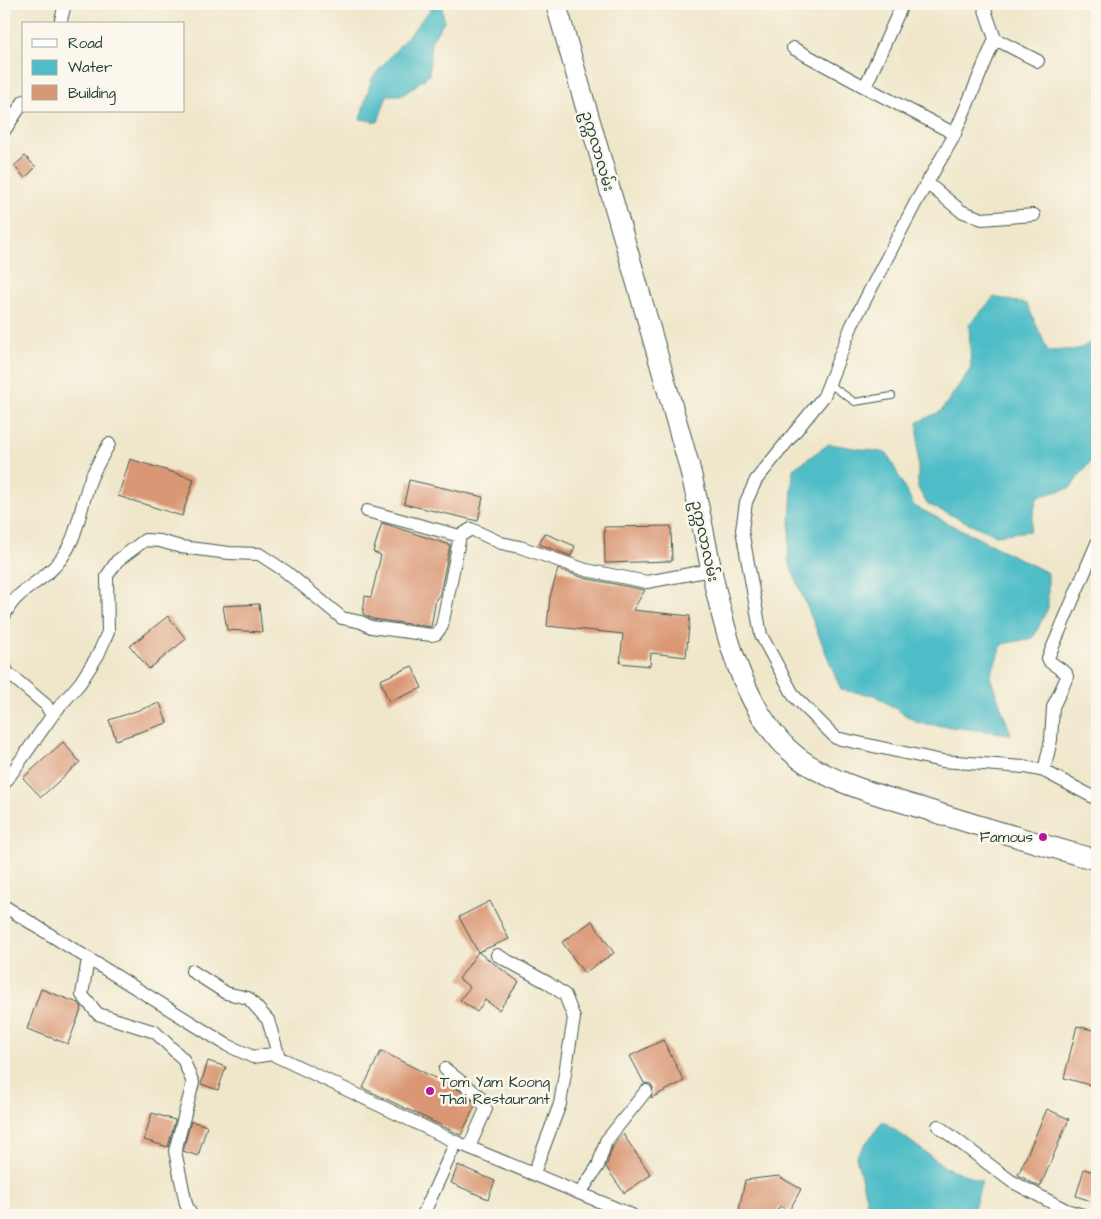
<svg xmlns="http://www.w3.org/2000/svg" width="1101" height="1219" font-family="'Architects Daughter','Noto Sans Myanmar',sans-serif">
<rect width="100%" height="100%" fill="#fbf7ec"/>
<filter id="ink" filterUnits="userSpaceOnUse"><feTurbulence type="fractalNoise" baseFrequency=".02" numOctaves="2"/><feDisplacementMap in="SourceGraphic" scale="10" xChannelSelector="R" yChannelSelector="G"/><feConvolveMatrix kernelMatrix="1 2 1 2 8 2 1 2 1" color-interpolation-filters="sRGB"/></filter>
<filter id="wash" filterUnits="userSpaceOnUse"><feTurbulence type="fractalNoise" baseFrequency=".0096" numOctaves="4" result="noise"/><feDisplacementMap in="SourceGraphic" scale="20" xChannelSelector="R" yChannelSelector="G"/><feGaussianBlur stdDeviation="1.12" result="paint"/><feColorMatrix in="noise" values="0 0 0 0 0 0 0 0 0 0 0 0 0 0 0 0 0 1.4 0 .05"/><feComposite in="paint" operator="in"/></filter>
<g filter="url(#wash)">
<rect width="100%" height="100%" fill="#f0e7cb"/>
<path fill="#4fbdc7" stroke="#377d7e" d="M442,6l2,15 -13,21 -2,33 -26,20h-16l-9,27 -18,-3 12,-41 60,-70z
M994,297l33,7 21,47 31,-2 18,-10v114l-27,35 -33,9 -7,34 -35,4 -68,-31 -9,-16v-66l23,-11 30,-43 -2,-43z
M829,444l58,9 27,53 134,67v35l-15,30 -31,6 -12,33 21,57 -93,-11 -44,-28 -33,-5 -53,-130 5,-91z
M883,1121l62,46 37,14 -10,34h-108l3,-13 -11,-46z"/>
<g id="blocks">
<path fill="#da9775" d="M25,156l11,11 -11,11 -11,-12z
M130,459l64,20 -12,37 -64,-20z
M409,480l74,17 -5,24 -74,-17z
M382,523l68,22 -10,49 -4,5 -5,28 -58,-8 -10,-5 2,-18 6,1 10,-42 -8,-3z
M671,526l1,35 -67,2 -1,-36z
M544,533l31,13 -4,10 -32,-12z
M558,569l26,9 61,12 -12,20 57,6 -4,41 -35,-4 -1,13 -30,-3 3,-29 -76,-8 3,-29z
M259,604l3,28 -35,-2 -4,-24z
M168,616l18,23 -37,30 -19,-23z
M412,666l10,22 -33,14 -9,-22z
M160,703l7,20 -51,17 -7,-20z
M63,742l17,20 -39,35 -18,-19z
M490,901l19,38 -31,13 -19,-35z
M592,921l22,32 -30,20 -22,-31z
M478,952l41,30 -20,28 -14,-10 -8,12 -17,-12 10,-13 -11,-8z
M41,989l37,14 4,4 -14,37 -41,-15z
M1077,1026l20,5v56l-33,-9z
M663,1040l21,41 -33,17 2,-10 -2,-4 -7,-1 -14,-27z
M381,1051l78,39 14,11 2,5 -14,29 -98,-47z
M208,1061l18,6 -8,23 -17,-6z
M1047,1109l22,10 -29,68 -22,-12z
M152,1113l23,7 -7,27 -24,-7z
M191,1121l16,5 -9,30 -15,-5z
M623,1134l28,41 -27,18 -18,-26 7,-21z
M458,1165l37,16 -7,18 -37,-16z
M1084,1169l13,4v30l-21,-7z
M778,1176l23,13 -12,22 -9,-5 -5,9h-37l7,-35z"/>
</g>
</g>
<g filter="url(#ink)">
<use href="#blocks" fill-opacity="0" stroke="#3e564b" stroke-width="1"/>
<g fill="none" stroke-linecap="round" stroke-linejoin="round">
<defs>
<path id="lane" d="M829,384l26,18 37,-6"/>
<path id="street" d="M983,4l12,35 -42,99 -37,64 -64,123 -28,71 -68,84 -10,22 -4,28 19,105 33,61 42,42 106,23 83,6 19,4 53,28
M902,5l-37,82 90,47
M60,24l5,-20
M995,39l43,22
M793,48l72,39
M4,131l20,-30
M927,183l34,28 21,8 52,-4
M367,511l93,25
M4,617c9,-25 34,-32 51,-51 24,-25 24,-58 36,-88 5,-12 12,-23 18,-34
M4,666l4,7 38,32 6,11
M1044,771l7,-31 2,-33 14,-30 -1,-4 -16,-11 -2,-4 49,-115
M4,784l50,-71 26,-30 18,-28 10,-23 -1,-56 10,-15 28,-21 15,1 21,6 48,6 30,1 26,17 57,47 19,4 10,5 60,8 5,-1 6,-8 18,-90 11,-7 30,14 19,4 66,23 61,12 64,-12
M4,906l223,139 26,12 19,-3 184,88 176,73
M497,955l51,28 17,12 9,23 -14,86 -26,69
M88,959l-6,36 16,19 57,18 28,27 10,24 -18,68 11,53 5,11
M192,971l34,22 22,5 20,22 11,37
M445,1069l34,27 7,13 -17,38
M938,1126l73,55 55,29
M580,1193l18,-27 8,-25 40,-50
M423,1215l33,-73
M1063,1215l3,-5 17,5"/>
<path id="primary" d="M556,4c44,152 89,305 132,458 24,87 32,222 100,287 33,32 94,47 137,60 57,18 115,35 172,51"/>
</defs>
<use href="#lane" stroke="#3e564b" stroke-width="8"/>
<use href="#street" stroke="#3e564b" stroke-width="14"/>
<use href="#primary" stroke="#3e564b" stroke-width="22"/>
<use href="#lane" stroke="#fff" stroke-width="6"/>
<use href="#street" stroke="#fff" stroke-width="12"/>
<use href="#primary" stroke="#fff" stroke-width="20"/>
</g>
</g>
<g fill="#b5179e" stroke="#fbf7ec" stroke-width="2">
<circle cx="1043" cy="837" r="5"/>
<circle cx="430" cy="1091" r="5"/>
</g>
<g text-anchor="middle" stroke-width="5" stroke-linejoin="round" paint-order="stroke">
<g font-size="15" fill="#1f3d34" stroke="#fbf7ec">
<text transform="translate(598 151) rotate(74)" y="5">ဥက္ကလာလမ်း</text>
<text transform="translate(705 541) rotate(78)" y="5">ဥက္ကလာလမ်း</text>
</g>
<g font-size="15" fill="#1f3d34" stroke="#fbf7ec" text-anchor="end">
<text x="1033" y="842">Famous</text>
<text x="440" y="1087" text-anchor="start">Tom Yam Koong<tspan x="440" dy="17">Thai Restaurant</tspan></text>
</g>
</g>
<rect width="1101" height="1219" fill="none" stroke="#fbf7ec" stroke-width="20"/>
<rect x="22" y="22" width="162" height="90" fill="#fbf7ec" stroke="#a3ada2"/>
<rect x="32" y="39" width="25" height="8" fill="#ffffff" stroke="#a3ada2"/>
<text x="68" y="48" font-size="15" fill="#1f3d34">Road</text>
<rect x="32" y="60" width="25" height="15" fill="#4fbdc7" stroke="#a3ada2"/>
<text x="68" y="72" font-size="15" fill="#1f3d34">Water</text>
<rect x="32" y="85" width="25" height="15" fill="#da9775" stroke="#a3ada2"/>
<text x="68" y="98" font-size="15" fill="#1f3d34">Building</text>
</svg>
